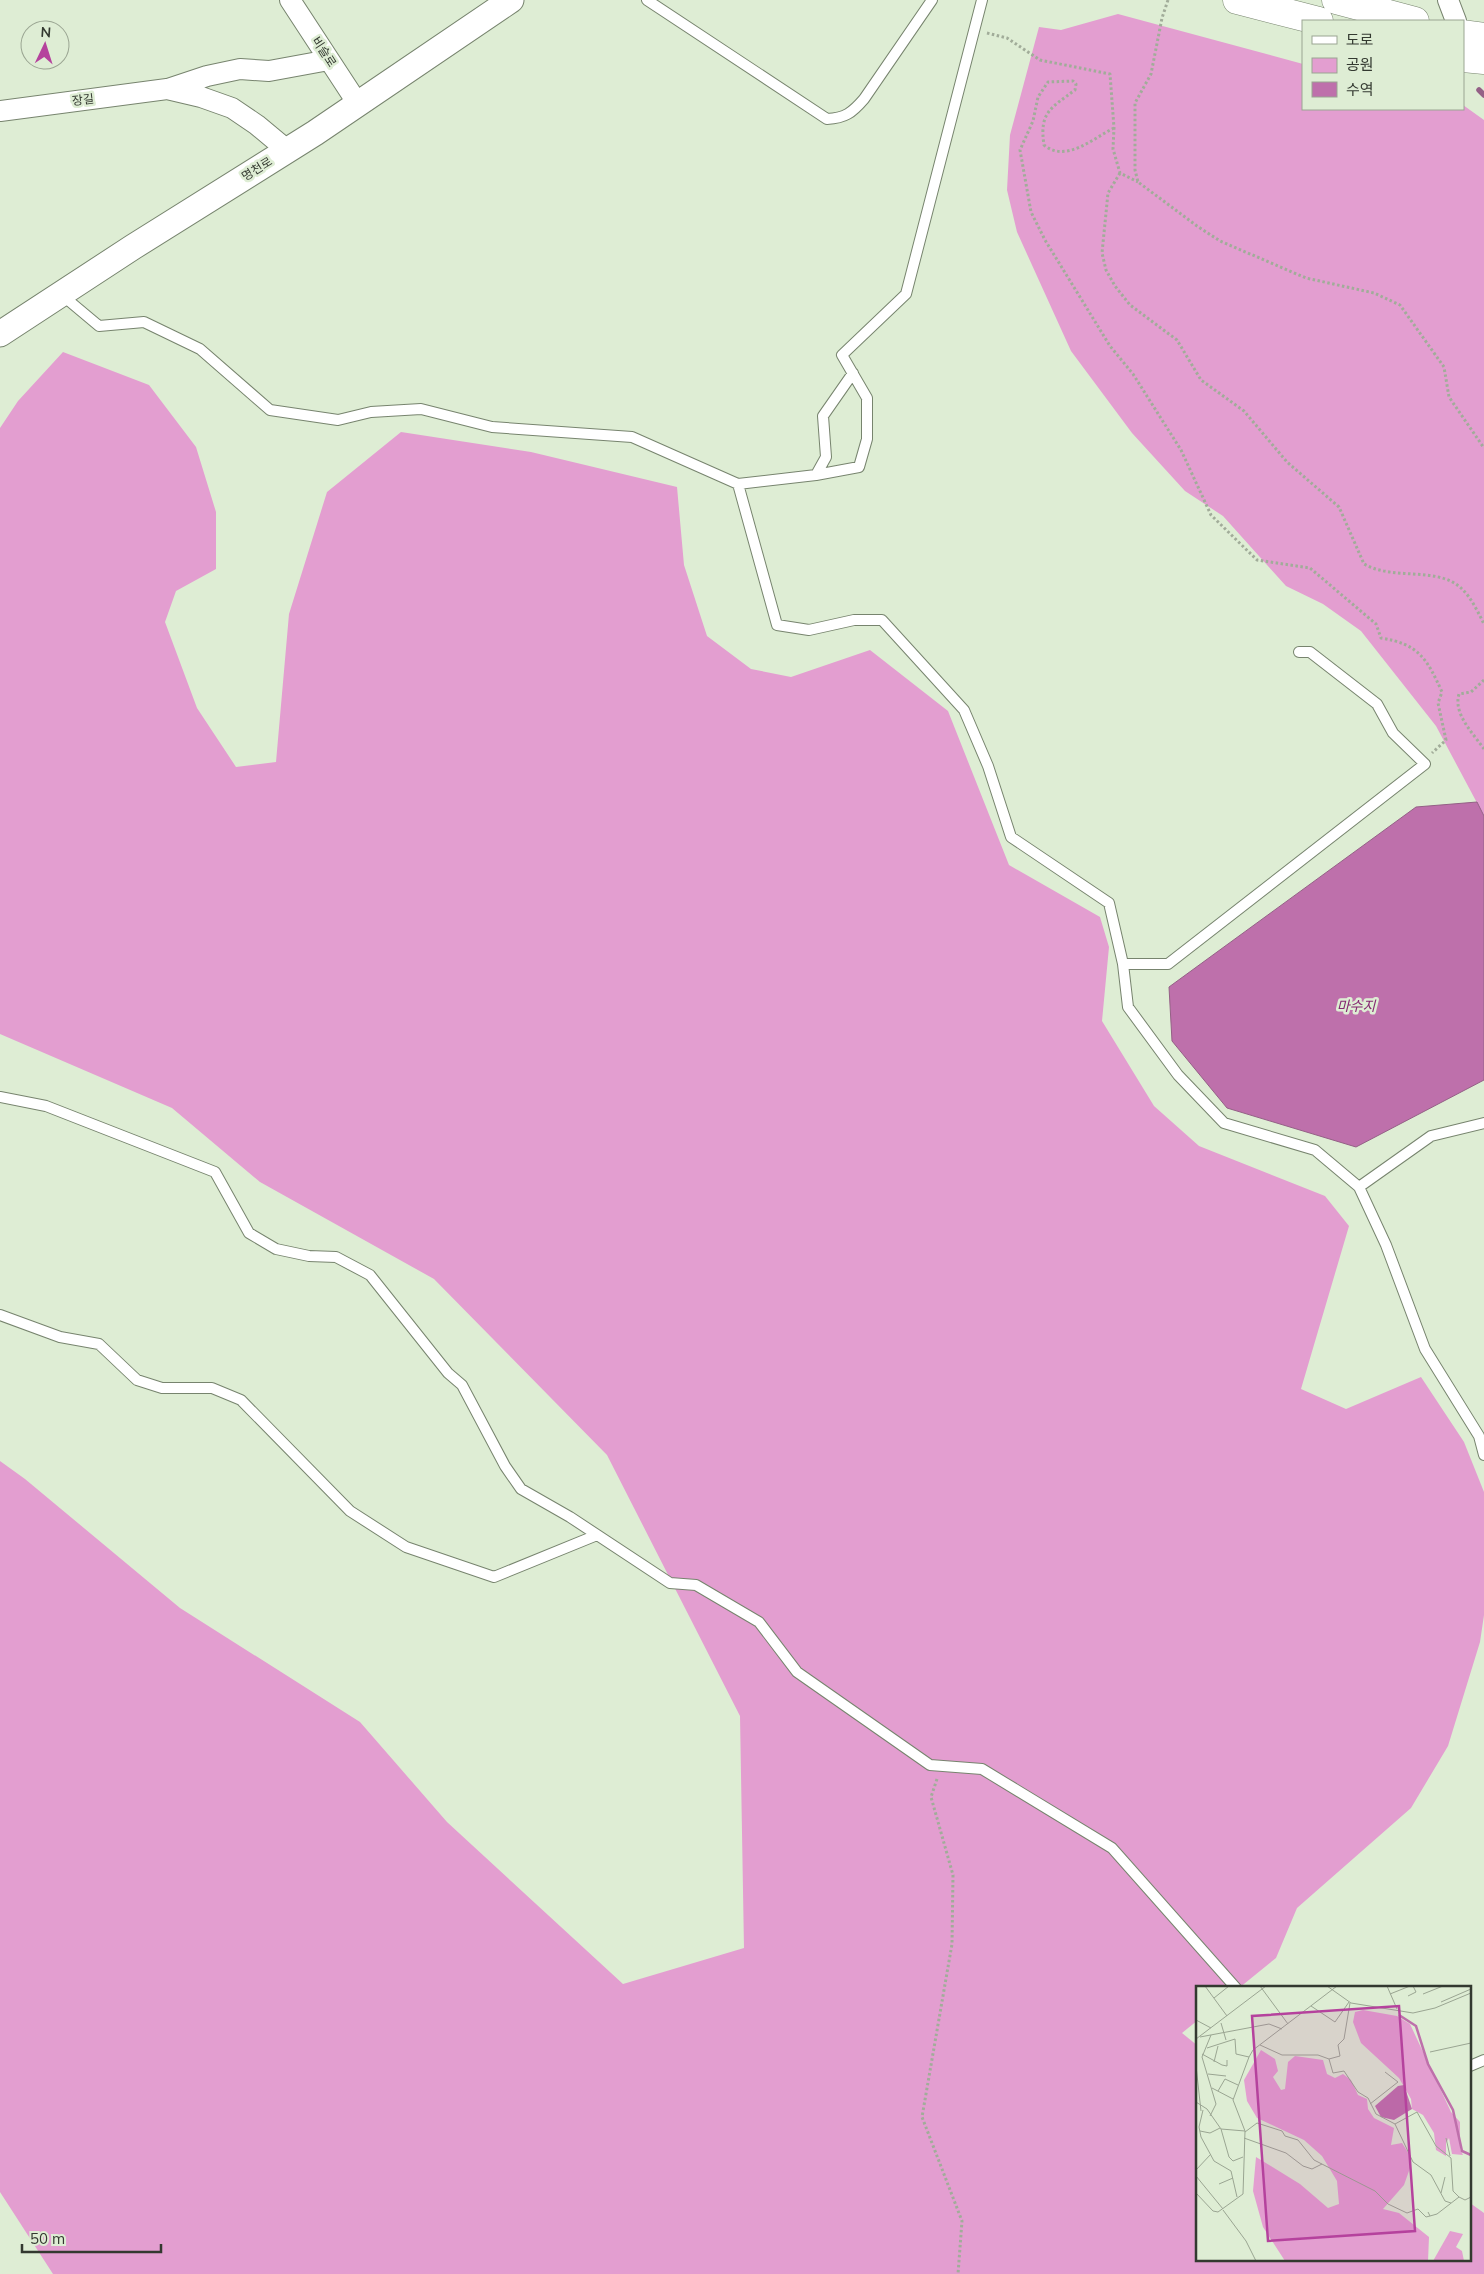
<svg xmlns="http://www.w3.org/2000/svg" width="1484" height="2274" font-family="Mulish,'Noto Sans KR',sans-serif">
<rect width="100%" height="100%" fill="#deedd4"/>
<path fill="#e39ed0" d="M1118,14l185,50v45h160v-4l21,15v696l-48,-90 -75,-95 -38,-27 -37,-18 -63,-70 -38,-25 -53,-58 -61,-82 -54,-119 -10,-42 3,-55 29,-108 22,3z
M63,352l86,33 47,62 20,65v57l-40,22 -11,31 32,86 39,59 40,-5 13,-148 38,-122 74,-60 130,20 146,35 7,78 23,71 44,33 40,8 79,-27 78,61 61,154 91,52 9,30 -7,74 52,85 45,40 126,50 24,30 -48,163 45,20 75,-32 43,65 20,50v123l-4,27 -32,104 -37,62 -114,100 -21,50 -37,30h-41v32l-16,13 16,13v214h272v-57l14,10v61h-1431l-53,-82v-731l25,18 155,129 180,114 87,100 176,162 121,-36 -4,-232 -133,-261 -173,-176 -174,-97 -88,-74 -172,-74v-606l18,-27z"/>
<path fill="#be70ab" stroke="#946086" d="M1477,802l7,14v264l-128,67 -129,-39 -55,-67 -3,-54 247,-180z"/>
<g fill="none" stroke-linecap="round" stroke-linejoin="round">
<path stroke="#946086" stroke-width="5.5" d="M1479,90l5,5"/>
<defs>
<path id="service" d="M647,0l180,119c18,-1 25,-6 37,-20l68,-99
M62,295l37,31 45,-4 56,27 70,61 68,10 33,-8 50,-3 71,18 140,10 106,47 39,141 32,5 45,-10h28l82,90 24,56 23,71 98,66 14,61 5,43 50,68 46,48 91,27 44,37 27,58 39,104 54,87 5,19
M816,475l10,-18 -3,-41 30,-43
M738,484l78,-9 43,-8 8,-28v-41l-25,-43 64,-61 76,-294
M1123,964h45l257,-200 -32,-31 -16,-29 -67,-52h-11
M0,1097l46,9 169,66 34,61 27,16 33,7 27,1 34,18 78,98 14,12 43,81 16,23 49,28 100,66 26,2 63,37 38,50 133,93 52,4 130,79 124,140
M1359,1187l72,-51 53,-13
M0,1315l60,22 39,7 38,36 25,8h50l29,12 109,111 56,36 88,30 103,-42
M1470,2066l14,-6"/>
<path id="minor" d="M290,0l68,104
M1448,0l8,21
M168,89l39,-13 33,-7 29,2 60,-11
M0,111l167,-22 34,8 31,11 25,17 30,25"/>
<path id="tertiary" d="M0,334l133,-87 182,-114 196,-133"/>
<path id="secondary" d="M1237,0l82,21
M1336,0l79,21
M1463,34l21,3
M1463,58l21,2"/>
</defs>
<use href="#service" stroke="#77846e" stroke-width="12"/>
<use href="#minor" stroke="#77846e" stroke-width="22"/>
<use href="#tertiary" stroke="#77846e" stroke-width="27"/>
<use href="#secondary" stroke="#77846e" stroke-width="29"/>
<path stroke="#a1ac99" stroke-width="3" stroke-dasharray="2.5 2.5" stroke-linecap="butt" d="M1168,0l-6,18 -11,56 -16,29v67l3,12 59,44 23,15 86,37 68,15 26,12 44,62 5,30 35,51
M987,33l20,5 33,22 70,14 4,54 -1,21 7,24 18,9
M1114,128c-22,11 -48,35 -70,17 -5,-33 7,-37 31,-55l1,-6 -3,-3 -25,1 -10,15 -5,24 -13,29 11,62 14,28 65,106 23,28 48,76 30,65 46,45 53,8 66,56 5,14c38,6 46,21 61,54l-4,11 8,37 -14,13
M1120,173l-12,20 -6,60 4,17 9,16 15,19 47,35 24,40 43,31 43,51 52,45 25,57c30,17 73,2 97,24 10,9 17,24 23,36
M1484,680l-13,12 -12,2c-6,20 14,39 25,55
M937,1779l-6,18 22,78 -1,69 -30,173 40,104 -4,53"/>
<use href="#service" stroke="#fff" stroke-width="10"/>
<use href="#minor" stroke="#fff" stroke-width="20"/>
<use href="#tertiary" stroke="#fff" stroke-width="25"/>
<use href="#secondary" stroke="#fff" stroke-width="28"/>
</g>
<g text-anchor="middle" stroke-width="5" stroke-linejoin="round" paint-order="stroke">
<g font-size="12" fill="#333930" stroke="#deedd4">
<text transform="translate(324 52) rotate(57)" y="4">비슬로</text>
<text transform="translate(83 100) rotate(-7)" y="4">장길</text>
<text transform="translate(257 169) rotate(-32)" y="4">명천로</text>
</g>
<g font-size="14" font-style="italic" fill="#852872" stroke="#deedd4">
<text x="1356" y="1011">마수지</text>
</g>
</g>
<g transform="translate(1196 1986)">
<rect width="275" height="275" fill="#deedd4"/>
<path d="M167,24l34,6 13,8 41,88 9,10v27l3,6 -11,-1 -3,-16 -3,5v13l-10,-6 -2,-17 -11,-18 -11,-6 -1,-10 -12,-21 -38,-35 -8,-21 2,-10zM65,64l14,9 3,12 -5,6 8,13 4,-1 3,-27 7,-6 28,4 4,14 8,4 8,-4 8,6 7,15 9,4 1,10 6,9 20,10 -3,17 11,-2 9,14 -1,11 -6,17 -21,24 16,4 30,24 -1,24h-143l-22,-34 -10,-36 3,-34 44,27 28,24 11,-4 -2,-23 -15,-25 -18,-16 -47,-22 -10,-17 -3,-21zM254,245l13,3 -7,13 6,4 2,10h-31z" fill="#e39ed0"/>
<path d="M208,99l8,24 -18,11 -13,-3 -6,-11 23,-20z" fill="#be70ab"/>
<path fill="none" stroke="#be70ab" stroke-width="2.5" d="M203,29l17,11 12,38 25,46 9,41 9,4"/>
<path fill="none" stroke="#9aa592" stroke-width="1" d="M9,0l22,30M64,0l28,38M131,0l24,17 62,10 22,-5 36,-15M191,0l10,23M194,8l20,-8M227,8l20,-8M212,10l8,-4 -3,-6M18,12l15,-12M245,16l30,-13M115,20l24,16 14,-20M0,34l15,8M25,37l5,17M4,51l69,-13 13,5M0,53l70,-53M64,59l22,10h36l11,4 4,14 11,-2 14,21 10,6 8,16 19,10 18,38 18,13 14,26 6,2M11,62l28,-9 1,15 13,3M234,66l41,-9M6,68l20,11 5,1v-6M133,73l11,-3 -2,-11 6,-6 6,-36M18,76l4,-16M0,80l5,45M12,88l18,2M16,102l21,11M22,105l7,-12 13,6M0,116l11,7 14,20 8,28 4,4 10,-4M174,118l28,-22 -13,-10M7,124l-4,17 2,10 13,24 17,10 6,26M14,130l6,-12 -14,-47 9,-22M199,138l22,-12 19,34 15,12 2,33 6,6M25,143l24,2M4,145l10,2 10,-5M49,146l12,-9 25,8 3,5 13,4 16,20 61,31 13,13 19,9 11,-4 8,8 4,-1M48,152l42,15 17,13 9,3 10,-5M250,152l4,18M0,184l15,-16M0,190l27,33M23,198l14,-6M0,207l17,18 5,1 25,-18 2,-63 -12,-31 16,-43 4,-7 84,-64M245,207l4,-16M27,224l23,31 10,20M232,226l2,4 7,-2 22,-17 6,3 6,-3"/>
<path fill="#b5429d" fill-opacity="0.15" stroke="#b5429d" stroke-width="2.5" d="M203,20l16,225 -147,10 -16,-225z"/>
<rect width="275" height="275" fill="none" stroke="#333930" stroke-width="2.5"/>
</g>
<rect x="1302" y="20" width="162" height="90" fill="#deedd4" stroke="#9aa592"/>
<rect x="1312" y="36" width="25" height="8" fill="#ffffff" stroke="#9aa592"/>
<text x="1346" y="45" font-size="15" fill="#333930">도로</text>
<rect x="1312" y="58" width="25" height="15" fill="#e39ed0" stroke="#9aa592"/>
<text x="1346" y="70" font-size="15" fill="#333930">공원</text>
<rect x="1312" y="82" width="25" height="15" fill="#be70ab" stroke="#9aa592"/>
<text x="1346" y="95" font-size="15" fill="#333930">수역</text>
<g transform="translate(45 45) rotate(4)"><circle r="24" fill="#deedd4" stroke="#9aa592"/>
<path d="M0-4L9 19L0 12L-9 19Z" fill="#b5429d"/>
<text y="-8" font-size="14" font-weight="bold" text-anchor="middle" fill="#333930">N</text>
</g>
<path d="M22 2244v8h139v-8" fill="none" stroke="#333930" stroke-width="2.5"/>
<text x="30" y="2244" font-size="15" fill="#333930" stroke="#deedd4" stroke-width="4" paint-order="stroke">50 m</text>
</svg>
